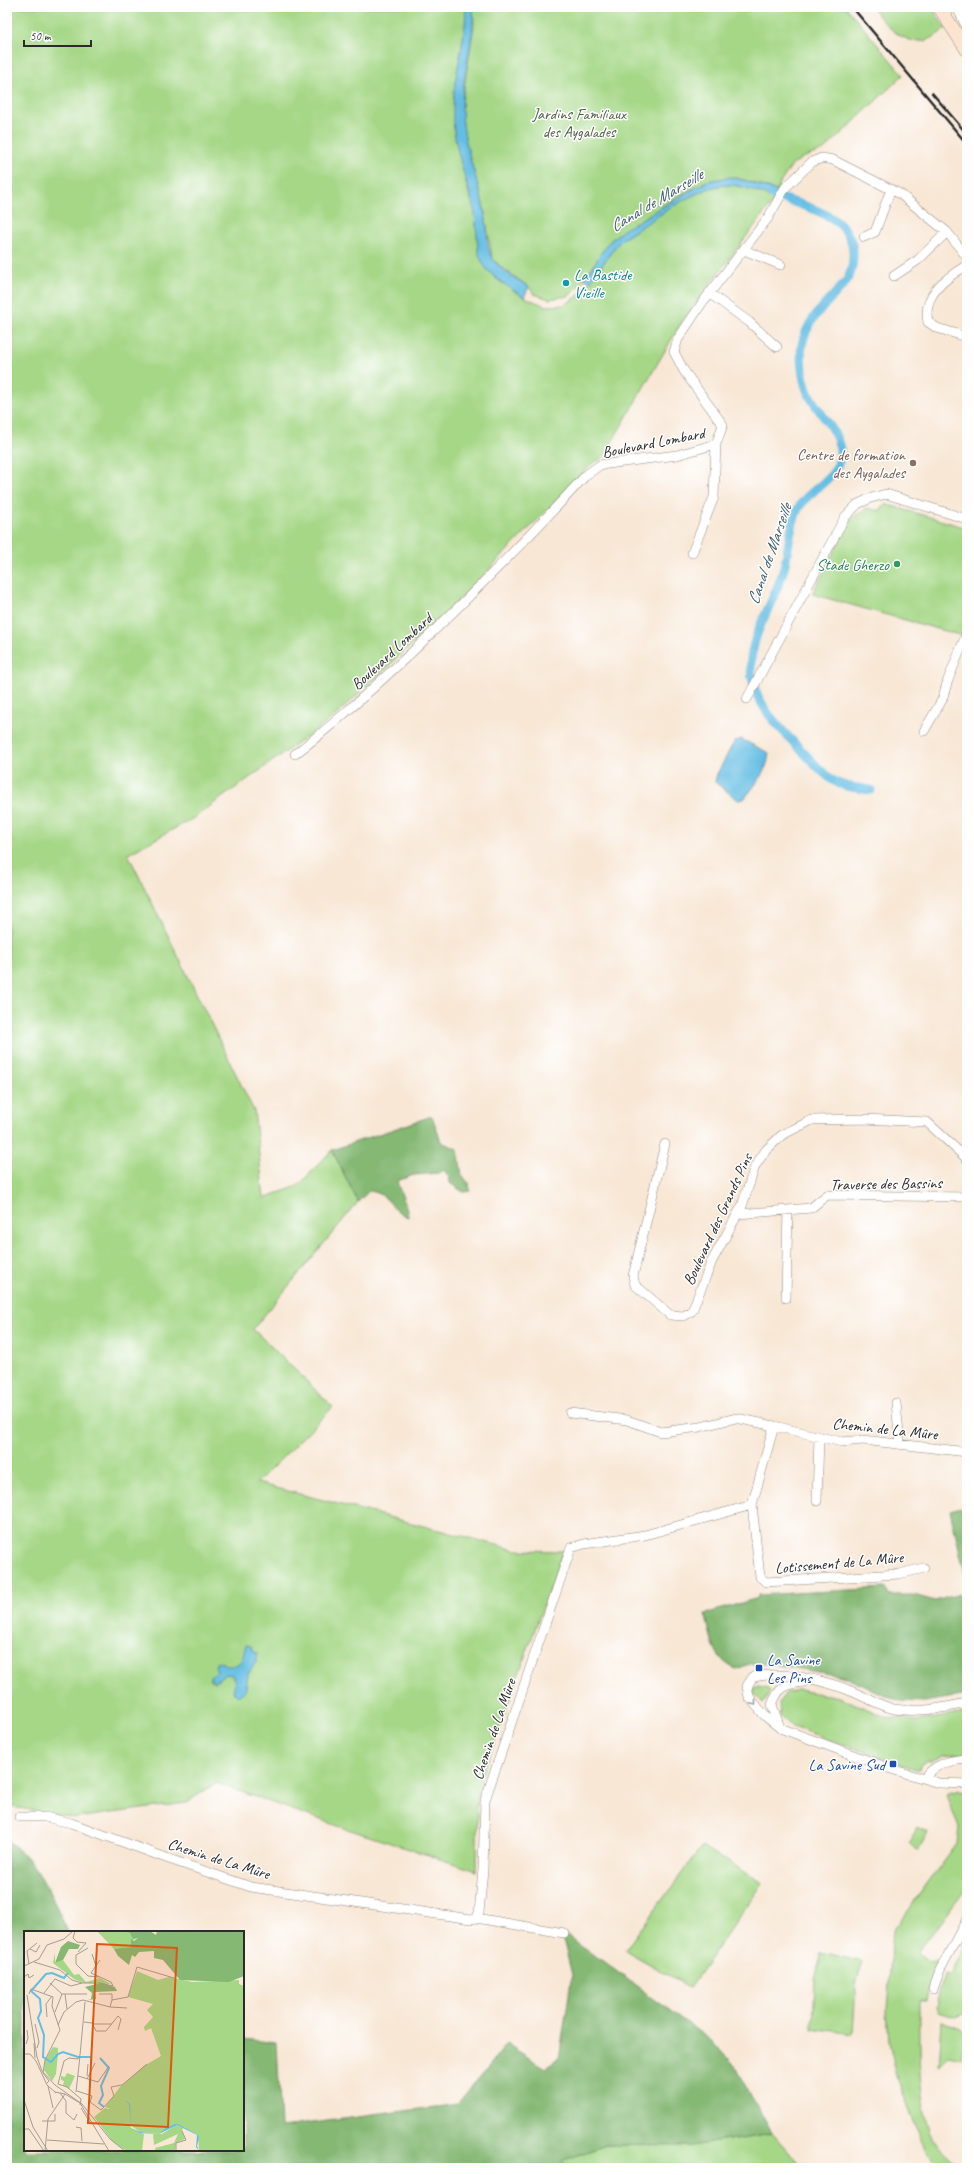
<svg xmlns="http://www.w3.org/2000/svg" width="974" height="2175" font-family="Caveat,sans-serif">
<rect width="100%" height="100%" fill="#fff"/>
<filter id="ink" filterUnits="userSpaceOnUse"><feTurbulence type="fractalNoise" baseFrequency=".025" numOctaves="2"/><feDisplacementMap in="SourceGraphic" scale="8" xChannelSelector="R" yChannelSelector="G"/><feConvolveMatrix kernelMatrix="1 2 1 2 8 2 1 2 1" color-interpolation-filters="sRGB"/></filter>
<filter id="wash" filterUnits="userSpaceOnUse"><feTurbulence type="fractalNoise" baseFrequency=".012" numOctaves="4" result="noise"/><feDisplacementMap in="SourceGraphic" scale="16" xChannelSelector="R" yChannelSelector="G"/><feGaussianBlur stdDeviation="0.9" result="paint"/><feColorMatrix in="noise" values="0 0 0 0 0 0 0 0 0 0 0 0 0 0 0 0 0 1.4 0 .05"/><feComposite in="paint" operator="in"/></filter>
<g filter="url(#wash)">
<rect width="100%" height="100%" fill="#f8e7d5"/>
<path fill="#a5d786" stroke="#688158" d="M7,7h459v19l-11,58 11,100 8,24 3,21 1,21 16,27 30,20 22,9 18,-1 13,-8 13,-15 25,-35 9,-9c25,-15 75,-54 104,-53 16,0 32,8 47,14l-91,119 -82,141 -8,3 -131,134 -130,122 -141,101 -64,35 126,257 10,87 34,-12 34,-36 26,52 -105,127 80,78 -76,76 259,67 47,1 -86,239v81l-139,-45 -122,-43 -30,20 -111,15 -68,-12z
M473,7h373l57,68 -79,75 -22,8 -11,8 -11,17 -3,8 -33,-11 -13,-3 -24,4 -32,17 -60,38 -8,8 -22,35 -16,17 -20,3 -15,-5 -5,-7 -28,-20 -9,-9 -8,-50 -18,-62 -4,-21v-23l12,-77z
M873,7h58l15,22c-7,4 -17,12 -25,12 -19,2 -39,-18 -48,-34z
M885,504l82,24v99l-4,9 -151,-42 39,-75 16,-11 12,3z
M758,1686l10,2 2,3 -7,12 -9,-9 -1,-5z
M798,1690l41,7 47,20 30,4 51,-8v40l-23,2 -12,6h-4l-8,4v4h-5l-122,-42 -13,-11 -1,-14 7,-9z
M959,1790l8,1v96l-30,41 -21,24 14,10 11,-4 -12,30 -3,13h-7c0,37 -3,113 18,144 6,8 17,16 25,23h-21l-14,-13 -29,-75 -9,-38 -2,-32 6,-80 64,-87 2,-15 -13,-34z
M918,1827l10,5 -10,19 -9,-9z
M702,1846l61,37 -73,104 -65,-37z
M967,1929v84l-11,4 -18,-5 -2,-6 8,-32 7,1 14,-29 -6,-3z
M822,1952l41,10 -7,22 -3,50 -40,-6 2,-49z
M942,2021c27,9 23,9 19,37l-12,-3 -10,12z
M772,2133l31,35h-232l-11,-7 46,-16 85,1z"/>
<path fill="#84b873" stroke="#58724f" d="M432,1116l9,26 17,7 4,27 7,7 1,8 -7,1 -13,-9 -1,-6 -5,-7 -6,3 -24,2 -17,6c3,12 10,23 11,36 -19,-7 -18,-24 -39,-26l-11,11 -26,-52z
M961,1507l6,14v62l-17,-73z
M886,1588l3,7h25l21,6 32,-9v103l-42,7 -26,-1 -57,-25 -72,-12h-20l-14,5c-24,-10 -24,-32 -31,-55l53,-16v-3z
M7,1840c32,23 45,57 61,92h-43v218h218v-111l34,4 4,84 177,-23 49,-60 38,24 14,-9 13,-84 -10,-40 8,2 144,106 18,19 40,71 -81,13 -85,-1 -45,16 10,7h-564z"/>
<path fill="#65bde3" stroke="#487487" d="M466,7h7c2,33 -10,64 -11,97 -1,41 18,76 24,116 2,11 0,30 7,39 8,12 24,20 36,28l-5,10c-18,-12 -44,-24 -46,-49 -2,-14 -1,-28 -5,-42 -7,-29 -19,-57 -20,-88 -2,-37 13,-74 13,-111z
M731,177l13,3 33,11 -2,8c-15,-6 -31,-14 -47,-14 -29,-1 -79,38 -104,53l-9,9 -25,35 -5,-3 22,-35 16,-14 84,-49z
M741,739l28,14c-1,18 -14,32 -25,46l-6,1 -23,-18 2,-8 17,-32z
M246,1645l5,1 2,5 5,2 -2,9 -8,12 -2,16 -8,6 -5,-5 2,-9 -3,-7 -6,-1 -11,8 -4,-2 -1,-4 7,-5 -2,-5 2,-5 13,5c14,-1 12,-11 16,-21z"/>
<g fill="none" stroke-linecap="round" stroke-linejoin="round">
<path stroke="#65bde3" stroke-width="9" d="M772,195c29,11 83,19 81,61 0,10 -2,20 -9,28 -17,20 -37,34 -42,61 -2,14 0,32 5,45 8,21 36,43 33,67 -4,24 -32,32 -42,52 -9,18 -9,40 -14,59 -8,32 -30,59 -33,92 -3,40 28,67 53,93 9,9 19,21 30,28 11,7 25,7 37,9"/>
</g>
</g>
<g filter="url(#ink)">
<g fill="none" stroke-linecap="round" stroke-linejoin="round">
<defs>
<path id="street" d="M957,7l10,21
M864,237l11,-5 16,-43
M744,250l37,15
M967,265c-21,13 -45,29 -39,57l9,6 30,9
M894,276l24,-16 29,-28
M709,293l40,29 28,25
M692,553l22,-56 2,-53
M747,699l98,-182 13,-13 13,-6 15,-4 81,25
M924,731l18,-31 6,-20 19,-47
M295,754c41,-31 78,-66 116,-101 61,-58 119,-117 175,-178l14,-10 77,-10 39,-11 7,-19 -39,-54 -10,-19 4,-13 24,-36 66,-85 17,-30 27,-26 10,-4 11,2 67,34 47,38 20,25
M665,1144l-32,132 2,9 35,30 14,1 8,-5 20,-50 30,-55 13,-40 11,-16 16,-15 30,-15 52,-1 63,3 40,37
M738,1214l73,-6 16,-13 140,2
M786,1298l2,-88
M896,1403l4,41
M570,1413l57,7 34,12 39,-5 36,-9 38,8
M817,1501l2,-64
M752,1505l8,72 6,5 133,-8 25,-6
M967,1703c-24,5 -48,10 -73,6 -16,-4 -32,-14 -48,-20 -27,-10 -64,-18 -93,-12l-6,9 2,11 16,19 15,12 111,41 48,14 28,1
M779,1725l-7,-20c6,-18 14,-21 32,-23
M925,1779c7,-15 27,-19 42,-20
M19,1817h26l26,6 98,36 82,28 220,32 5,-1 3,-5 4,-44 2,-69 86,-252 13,-4 61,-9 107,-30 22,-79 68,16 21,-2 104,12
M476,1918l88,15
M933,1989l7,-19 27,-51"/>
<path id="secondary" d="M939,7l28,43"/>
</defs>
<use href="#street" stroke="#928980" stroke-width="10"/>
<use href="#secondary" stroke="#928980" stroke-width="14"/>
<use href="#street" stroke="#fff" stroke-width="9"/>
<use href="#secondary" stroke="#fde4d1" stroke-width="13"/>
<path stroke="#2b2b2b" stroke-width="2.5" d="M852,7l115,137
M932,93l35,41"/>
</g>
<defs><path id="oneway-chevron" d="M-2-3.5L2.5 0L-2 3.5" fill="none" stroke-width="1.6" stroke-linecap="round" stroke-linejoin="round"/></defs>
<use stroke="#a0a0a0" href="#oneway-chevron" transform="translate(754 1703) rotate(50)"/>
</g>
<circle fill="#0f9aa8" stroke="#fff" stroke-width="1.5" cx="566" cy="283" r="4"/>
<circle fill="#8d6e63" stroke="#fff" stroke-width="1.5" cx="913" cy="463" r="4"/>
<circle fill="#2e9e5b" stroke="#fff" stroke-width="1.5" cx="897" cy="564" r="4"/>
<g fill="#1a4fb4" stroke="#fff" stroke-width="1.5">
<rect x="755" y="1664" width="8" height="8" rx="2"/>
<rect x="889" y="1760" width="8" height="8" rx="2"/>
</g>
<g text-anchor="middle" stroke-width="3" stroke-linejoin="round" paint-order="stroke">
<g font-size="16" fill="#505f46" stroke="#fff">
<text x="579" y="119">Jardins Familiaux<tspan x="579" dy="18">des Aygalades</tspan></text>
</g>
<g font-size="16" fill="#0d838f" stroke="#fff" text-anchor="start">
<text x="574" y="280">La Bastide<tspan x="574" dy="18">Vieille</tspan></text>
</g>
<g font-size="16" fill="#2b2b2b" stroke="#fff">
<text transform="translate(653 442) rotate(-11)" y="6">Boulevard Lombard</text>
<text transform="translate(391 651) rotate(-43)" y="6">Boulevard Lombard</text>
<text transform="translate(886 1183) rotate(-1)" y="6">Traverse des Bassins</text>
<text transform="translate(717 1219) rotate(-65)" y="6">Boulevard des Grands Pins</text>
<text transform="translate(885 1428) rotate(6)" y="6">Chemin de La Mûre</text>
<text transform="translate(839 1562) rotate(-5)" y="6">Lotissement de La Mûre</text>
<text transform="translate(493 1729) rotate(-71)" y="6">Chemin de La Mûre</text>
<text transform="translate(219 1858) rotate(17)" y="6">Chemin de La Mûre</text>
</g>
<g font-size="16" fill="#785e54" stroke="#fff" text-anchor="end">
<text x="905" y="460">Centre de formation<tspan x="905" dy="18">des Aygalades</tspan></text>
</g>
<g font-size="16" fill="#27864d" stroke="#fff" text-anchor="end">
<text x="889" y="570">Stade Gherzo</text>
</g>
<g font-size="16" fill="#164399" stroke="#fff" text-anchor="start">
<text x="767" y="1665">La Savine<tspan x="767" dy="18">Les Pins</tspan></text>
<text x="885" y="1770" text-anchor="end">La Savine Sud</text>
</g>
<g font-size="17" font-style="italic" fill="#3f5e6b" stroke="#fff">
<text transform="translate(656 200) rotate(-31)" y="6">Canal de Marseille</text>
<text transform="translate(769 554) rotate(-71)" y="6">Canal de Marseille</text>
</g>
</g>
<g transform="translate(24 1931)">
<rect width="220" height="220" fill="#f8e7d5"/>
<path d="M73,0h26l8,2 2,6 5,-1 -7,3v6l-17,2zM31,22v10l8,-3 11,15 5,-1 7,8 14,-4 11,6 -27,-1 -10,-4 -21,-16zM113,40l21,9 11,-3 23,5 47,-2v4l5,2v165h-45l-1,-16 -22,-11 -17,10 -19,-2 -11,-8 2,4 13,6 -2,17h-15l-14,-9 -19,-25 11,-9 4,1h2l-6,-2 15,-20 24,-21 17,-10 -10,-28 -6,3 -1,-4 9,-10 -6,-7 6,-6 -25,-7zM29,116l5,1v6l-2,20 -4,7 -8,-11 1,-10zM43,142l8,3 -6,13 -6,-4 1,-4 -3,-1v-4l4,1zM152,194l7,3 -1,3 3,8 -9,4 -1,8h-19l-1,-3 19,-5 4,-9 -24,11 -1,-11h9z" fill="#a5d786"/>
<path d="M99,0h27l6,4 1,-4h87v45l-15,6 -49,-2 -17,-20 -9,-2v-7l-15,1 -4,5 -3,-2 -3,10 -11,-9 -4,-7 17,-2v-8l3,2 4,-3 -5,1 -3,-6zM44,10l12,4 -2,4h-9l-6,11 -8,3 6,-16zM77,52l14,4 2,4 -22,1 1,7 -8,1 3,-1 1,-6 -7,-6z" fill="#84b873"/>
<path d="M102,170l2,1 2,2 1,24 9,4 19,2 7,-6 9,-4h3l20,11 1,3 -2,8 2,5 -3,-4 1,-12 -20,-10 -18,9 -19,-1 -9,-5 -2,-24z" fill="#65bde3"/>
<path fill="none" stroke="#65bde3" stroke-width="2" d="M44,42l-4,5 -12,-5 -6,1 -15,17 9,8 1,12 -3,7 6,17 -1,22 8,5 7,-8 5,-2 15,5h14M76,127l9,10 -8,18 2,9 -4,8 5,4"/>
<path fill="none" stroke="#a69c91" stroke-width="1" d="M51,0l-2,7 4,4 9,1 -8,9M64,17l-12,7v9l12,12 11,1M6,18l6,3 4,-7M68,23l4,12M76,29l-9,13 20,9M10,31l26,8 12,10 10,3h18l13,3 -2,-4M5,33l-2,-13 10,-8M0,35l15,-7 8,-14 17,-6 9,-8M0,46l4,-3 1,4 5,-3M26,52l12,11M20,62l11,-14 16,7 11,-3M5,63l2,-5 22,8 -1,9 8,24 -15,30 -2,13 6,8 -2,2M38,63h25M41,63l2,15M75,63h13v6M3,64l10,62 5,14 13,14 27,19 28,35 15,12M86,76l17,1M31,81l7,-18M23,86l-1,-13 6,-8M60,91l8,1 4,8h10l12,-15 3,3 -3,11M11,93l4,18 -2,6M68,93h20M34,94l6,-13 12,-10 7,-2 27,7 2,-7 16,-3 9,-30 37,11M10,112l1,15M2,113l2,-6 -1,-8M0,123h6l6,7 11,24 9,8M54,145l20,6 11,-16M63,145l1,-12M63,148l8,-16M24,155l5,22M53,160l15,5 -2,6 11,8 13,-14 -3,-9 11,-2 25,-21M31,161l10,2 15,9 29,48M52,161l4,-36M36,162l6,8v12l8,7 3,-6M0,169l9,27 15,24M56,174l1,-6 -14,-12 -9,-3 6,-23 5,-3 9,1 2,-4 5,-53M57,177l10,16M18,190h13v-7M52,196l5,1 1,13M0,198h5l15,22M23,209l57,4M21,220l3,-32 17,-25M152,220v-8l10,-3 -4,-9"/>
<path fill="#df570e" fill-opacity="0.15" stroke="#df570e" stroke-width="2" d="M73,13l80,4 -9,179 -80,-4z"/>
<rect width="220" height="220" fill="none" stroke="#2b2b2b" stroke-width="2"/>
</g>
<rect width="974" height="2175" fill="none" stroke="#fff" stroke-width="24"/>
<path d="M24 40v6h67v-6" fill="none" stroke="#2b2b2b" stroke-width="2"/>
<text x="30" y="40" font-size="12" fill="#2b2b2b" stroke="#ffffff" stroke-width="3" paint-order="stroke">50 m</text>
</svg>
